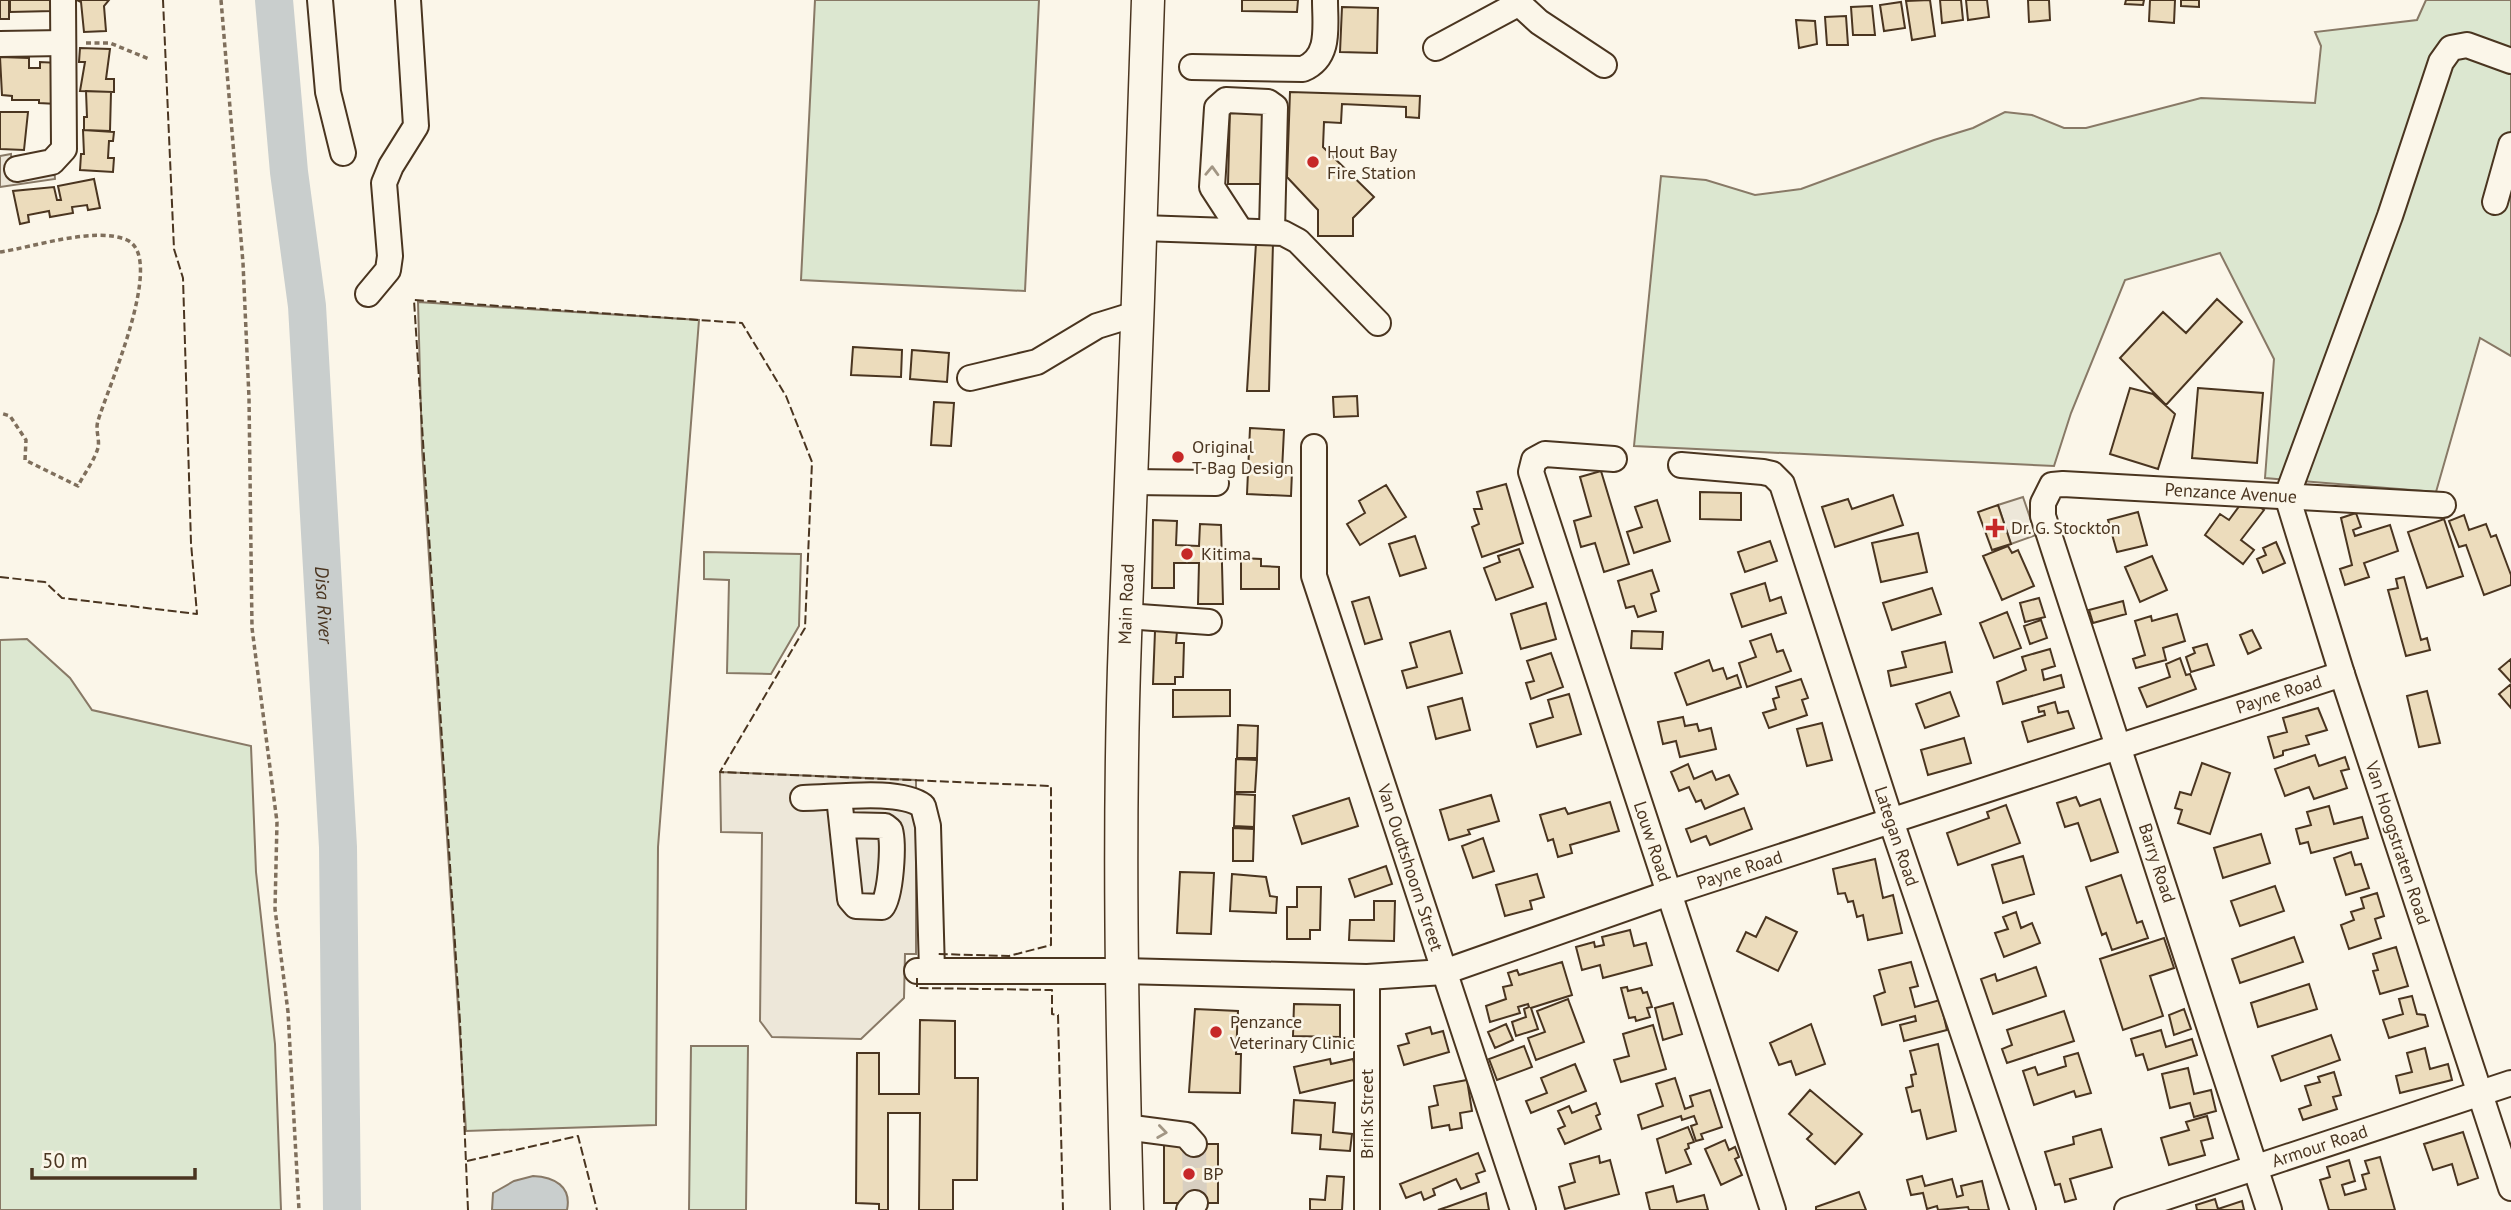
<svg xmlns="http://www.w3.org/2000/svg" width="2511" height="1210" font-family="'PT Sans',sans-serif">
<rect width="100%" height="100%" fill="#fbf6e9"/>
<path fill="#dce7d0" stroke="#887966" stroke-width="2" d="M815,0h224l-14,291 -224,-11z
M2426,0h85v356l-31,-18 -44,154 -171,-14 9,-119 -54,-106 -95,27 -54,133 -17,53 -420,-20 27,-270 45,4 49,15 46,-6 133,-49 39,-12 32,-16 27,3 32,13h22l115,-30 114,5 6,-57 -6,-14 102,-12z
M418,302l281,18 -41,527 -2,278 -190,6 -44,-682z
M704,552l97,2 -2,72 -28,48 -44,-1 2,-93 -25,-1z
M27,639l43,39 22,32 159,36 5,126 19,172 6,166h-281v-570z
M691,1046h57l-2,164h-57z"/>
<path fill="#ede7d9" stroke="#887966" stroke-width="2" d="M11,154l1,18 42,-5 1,12 -55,8v-31z
M2023,497l13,38 -25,9 -13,-39z
M720,772l196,8v174h-11l-1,44 -43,41 -89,-2 -12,-16 2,-188 -41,-1z"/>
<path fill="#c9cecd" stroke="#887966" stroke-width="2" d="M533,1176c21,1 39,10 34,34h-75l1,-17 21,-12z"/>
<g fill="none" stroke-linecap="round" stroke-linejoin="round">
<path stroke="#c9cecd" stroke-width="38" id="s1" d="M274,0l15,172 18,134 31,541 4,363"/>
</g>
<path fill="#ecdcbc" stroke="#4a3520" stroke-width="2" d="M0,0h9v19h-9z
M10,0h43v11l-43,1z
M77,0h32l-5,6 2,25 -22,1 -3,-30z
M1242,0h56l-1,12 -55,-1z
M1930,0l5,36 -23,4 -6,-39z
M1940,0h21l2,20 -21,3z
M1966,0h21l2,17 -21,3z
M2028,0h21l1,20 -21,2z
M2126,0h18l-1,5 -18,-1z
M2150,0h25l-1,23 -25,-2z
M2181,0h18v7l-18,-1z
M1901,2l4,26 -21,3 -4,-26z
M1872,6l3,29h-22l-2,-28z
M1342,7l36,1 -1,45 -37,-1z
M1846,16l2,29h-21l-2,-28z
M1796,20l19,1 2,23 -18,4z
M80,48l30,1 -4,30h8v13l-34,-1 5,-29h-6z
M0,57l29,1v10h11v-6l19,1 -2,41 -18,-1v-3h-27v-4l-10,-1z
M86,91l25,1 -1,39 -26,-1v-13h3z
M1290,92l130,4 -1,22 -13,-1v-10l-64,-3 -1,19 -17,-1 -1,25 51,50 -21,21v18h-35v-26l-31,-33z
M1230,108l35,1 -2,75h-35z
M0,112h28l-4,38 -24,-1z
M83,130l31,2 -1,9h-4l-1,17h6l-1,14 -33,-2 1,-16h3z
M94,179l6,29 -12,2 -1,-5 -15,2 1,6 -23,4 -1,-6 -21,4 1,7 -9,2 -7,-33 41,-4 3,13h4l-3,-14z
M1256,243h17l-4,148h-22z
M2217,299l25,23 -76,83 -46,-47 43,-46 23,21z
M853,347l49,3 -1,27 -50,-2z
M912,350l37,3 -2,29 -37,-3z
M2130,388l23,6 22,20 -17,55 -48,-15z
M2198,388l65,5 -6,70 -65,-5z
M1357,396l1,20 -24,1 -1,-20z
M934,402l20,1 -3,43 -20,-1z
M1250,428l34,2 -2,41h10l-1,25 -44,-2z
M1601,471l28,93 -25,8 -9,-29 -14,4 -7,-26 17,-5 -11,-39z
M1506,484l17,59 -41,14 -10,-30 7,-3 -5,-15h8l-5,-17z
M1386,485l20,32 -46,28 -13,-21 18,-11 -6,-12z
M1700,492l41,1v27l-41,-1z
M1893,495l10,30 -68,22 -13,-40 26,-8 4,10z
M2246,497l18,13 -23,30 13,10 -11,14 -38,-29 15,-21 9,6z
M1657,500l13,41 -36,12 -7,-21 15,-5 -7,-20z
M1998,505l13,39 -19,6 -14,-38z
M2138,512l9,33 -30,7 -9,-32z
M2356,513l5,14 -8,3 2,6 35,-11 8,26 -34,12 5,14 -24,8 -5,-16 12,-4 -11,-47z
M2464,515l5,15 17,-6 5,13 5,-2 15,40v10l-27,10 -18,-50 -7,2 -10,-26z
M2444,519l19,57 -36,12 -19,-56z
M1153,520l24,1 -1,24 23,1 1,-22 21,1 2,79h-25l1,-41h-25v25h-22z
M1918,533l9,39 -46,10 -9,-39z
M1415,536l11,32 -26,8 -11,-32z
M1770,541l7,20 -32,11 -7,-20z
M2276,542l9,21 -22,10 -6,-14 9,-4 -3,-7z
M2008,546l4,7 6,-3 16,36 -32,14 -19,-44z
M1519,549l14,38 -37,13 -12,-32 16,-6 -2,-6z
M2152,556l15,34 -27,12 -15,-35z
M1241,558l20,1v7l18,1v22h-38z
M1652,570l7,21 -8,3 5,17 -18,6 -4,-11 -8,2 -8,-27z
M2404,577l17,63 6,-2 3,12 -24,6 -18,-66 10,-2 -2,-9z
M1765,583l5,18 11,-4 5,16 -44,14 -11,-33z
M1932,588l9,26 -49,16 -9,-27z
M1369,597l13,42 -17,5 -13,-42z
M2039,598l6,19 -20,5 -5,-19z
M2123,601l3,13 -33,9 -4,-13z
M1546,603l10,36 -35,10 -10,-35z
M2007,612l14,36 -27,10 -14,-35z
M2177,614l8,27 -22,7 3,12 -30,8 -3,-9 12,-4 -10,-34 16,-5 1,5z
M2041,620l6,18 -17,6 -6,-18z
M2252,630l9,18 -13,6 -8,-19z
M1155,631h22l-1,12h8l-1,34h-8v7h-22z
M1450,631l12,42 -55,15 -5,-17 15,-4 -7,-24z
M1632,631l31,1 -1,17 -31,-1z
M1771,634l6,18 6,-2 8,21 -44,16 -8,-24 17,-6 -6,-16z
M1945,642l7,30 -61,14 -3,-15 18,-4 -4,-15z
M2207,644l7,21 -23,7 -5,-15 9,-4 -2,-5z
M2050,649l5,17 -13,4 2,10 17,-5 3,12 -61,17 -6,-22 29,-12 -4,-13z
M1551,653l12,34 -32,12 -5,-16 8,-2 -7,-20z
M2180,658l6,17 4,-1 6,15 -49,18 -8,-19 31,-11 -4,-13z
M2511,659v23l-12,-13z
M1709,660l4,11 10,-3 4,11 10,-4 4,12 -54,18 -12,-32z
M1801,679l7,19 -6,2 5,15 -38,13 -6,-15 13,-4 -3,-10 6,-2 -3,-10z
M2511,684v24l-12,-14z
M1173,690h57v26l-57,1z
M2427,691l13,52 -21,4 -12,-51z
M1950,692l9,24 -34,12 -9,-24z
M1569,694l12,40 -44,13 -7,-23 23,-7 -5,-17z
M1462,698l8,32 -34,9 -8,-32z
M2055,702l3,11 10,-2 6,17 -46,14 -6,-20 23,-7 -1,-4 -5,1 -1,-5z
M2318,708l9,22 -21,6 3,8 -26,7v4l-9,3 -6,-21 19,-5 -4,-14z
M1683,717l2,9 12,-2 2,7 12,-3 5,21 -36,8 -4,-16 -13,3 -5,-22z
M1822,723l10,37 -25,6 -10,-37z
M1238,725l20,1 -1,32h-20z
M1964,738l7,25 -43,12 -7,-25z
M2315,755l4,11 26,-9 4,12 -8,2 6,17 -33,11 -5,-12 -24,9 -10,-27z
M1236,759l21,1 -2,32h-20z
M2202,763l28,10 -20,61 -32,-11 4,-13 -7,-2 5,-16 11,3z
M1688,764l6,15 18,-8 4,9 13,-5 9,19 -33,15 -4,-9 -5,2 -7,-15 -10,4 -8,-19z
M1235,794l20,1 -1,32 -20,-1z
M1491,795l8,26 -31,9 2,4 -21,6 -9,-30z
M2076,797l4,9 20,-7 18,53 -27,9 -13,-38 -13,4 -8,-24z
M1349,798l9,28 -56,18 -9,-28z
M1610,802l9,29 -49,14 2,8 -14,4 -5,-18 -5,2 -8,-26 25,-7 3,6z
M2006,805l14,38 -62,22 -11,-32 42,-15 -2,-6z
M2329,806l5,18 28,-7 6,21 -57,15 -3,-11 -8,2 -4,-15 15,-4 -4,-13z
M1744,808l8,21 -42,16 -4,-9 -15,6 -5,-13z
M1233,828l21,1 -1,32h-20z
M2261,834l9,29 -47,15 -9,-30z
M1483,838l11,33 -21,7 -11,-32z
M2351,852l4,13 6,-1 8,24 -23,7 -12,-37z
M2023,856l11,38 -31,9 -11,-38z
M1875,859l8,39 10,-3 9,38 -34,7 -5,-25 -6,2 -4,-16 -5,1 -3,-9 -7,1 -5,-25z
M1386,866l6,18 -37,13 -6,-18z
M1180,872l34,1 -3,61 -34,-1z
M1232,874l34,3 4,19 7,1 -1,16 -46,-2z
M1537,874l7,23 -14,4 2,8 -27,7 -9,-31z
M2121,875l16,48 5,-2 6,17 -36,12 -6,-17 -4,2 -16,-48z
M2275,886l9,25 -44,15 -9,-25z
M1297,887h24l-1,43h-10v9h-23v-32h10z
M2377,893l7,23 -9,3 6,19 -32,11 -8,-24 13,-5 -3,-8 13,-4 -3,-10z
M1374,901h21l-1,40 -45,-1 1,-20h24z
M2016,912l5,16 11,-5 8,20 -36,14 -9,-24 13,-4 -5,-12z
M1766,917l31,15 -19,39 -41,-20 9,-19 10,5z
M1630,930l4,16 12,-3 6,22 -49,13 -3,-13 -18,5 -6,-23 18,-5 1,5 9,-2 -2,-8z
M2294,937l9,25 -63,21 -8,-24z
M2164,938l10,30 -24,8 13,40 -40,14 -23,-71z
M2396,947l12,39 -28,8 -7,-23 5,-1 -5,-16z
M1562,962l10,33 -41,13 7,21 -22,7 -4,-14 14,-5 -2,-8 5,-2 -1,-3 -10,3 2,6 -30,9 -4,-16 20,-7 -3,-12 9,-2 -4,-12 9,-3 2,5z
M1911,962l7,24 -8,2 5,19 25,-7 7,30 -43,11 -4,-16 16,-4 -1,-5 -33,9 -8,-29 11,-4 -6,-22z
M2036,967l10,29 -53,18 -12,-35 14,-5 2,7z
M2309,984l8,25 -59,18 -7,-24z
M1627,987l1,4 13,-3 2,5 4,-1 5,15 -5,1 3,9 -14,4 -1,-4 -6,1 -8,-30z
M2412,996l5,18 8,1 3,11 -39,12 -6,-18 20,-6 -4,-15z
M1568,999l16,43 -48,18 -8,-22 17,-6 -8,-21z
M1673,1003l9,31 -19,6 -8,-32z
M1294,1004l46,1v32l-47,-1z
M1195,1009l43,2 -2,43h5l-1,39 -51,-1z
M2184,1009l7,20 -17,6 -5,-20z
M2064,1011l10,30 -67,22 -5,-14 10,-4 -5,-15z
M920,1020l35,1v57h23l-1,102h-24v30h-34l1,-97h-32v97h-9v-6l-23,-1 1,-150h22v41h40z
M1506,1024l7,16 -18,8 -7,-16z
M1811,1024l14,40 -29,11 -5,-14 -12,4 -9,-22z
M1653,1025l13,44 -45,13 -7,-22 15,-4 -6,-22z
M1430,1027l2,7 11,-3 6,21 -45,13 -6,-19 11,-3 -3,-9z
M2161,1030l5,17 26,-8 5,16 -49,15 -5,-16 -7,2 -5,-17z
M2331,1035l9,25 -59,21 -9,-25z
M1938,1044l18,87 -29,8 -7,-29 -8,2 -6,-24 7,-2 -2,-11 5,-1 -6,-23z
M1524,1046l8,21 -35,13 -8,-21z
M2425,1048l5,21 18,-5 4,16 -52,13 -4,-17 16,-4 -5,-19z
M2078,1053l13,40 -15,4 -2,-6 -40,14 -11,-34 12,-4 3,8 28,-9 -2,-9z
M1330,1059l1,5 22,-5 5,20 -58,14 -6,-26z
M1575,1064l11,27 -55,22 -5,-12 21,-8 -6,-15z
M2188,1068l6,26 17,-4 5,21 -22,6 -4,-14 -20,5 -8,-34z
M2334,1072l7,23 -8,2 4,12 -34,11 -4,-11 12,-4 -6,-19 15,-4 -2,-5z
M1675,1078l10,31 8,-3 -3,-10 20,-6 12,37 -21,7 2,5 -7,2 -5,-15 6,-2 -3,-8 -12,4 -1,-4 -39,13 -4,-14 25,-9 -7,-22z
M1467,1080l5,31 -12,2 2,15 -12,2 -1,-5 -17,3 -3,-21 9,-2 -4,-19z
M1810,1090l52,44 -27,30 -28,-25 5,-5 -23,-20z
M1294,1100l41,3 -2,29 19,2 -2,17 -30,-2 1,-14 -29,-2z
M1596,1103l4,11 -4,2 5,13 -36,15 -7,-15 7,-3 -7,-15 11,-5 3,7z
M2207,1116l6,22 -12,3 4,14 -36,10 -8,-27 28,-8 -3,-8z
M1688,1127l6,15 -6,2 1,4 -4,2 6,14 -25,9 -9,-34z
M2101,1129l11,38 -42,12 6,20 -11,3 -5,-18 -5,1 -10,-33 29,-8 -1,-7z
M2463,1132l15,46 -20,7 -6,-21 -19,6 -9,-26z
M1725,1140l4,10 6,-3 4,10 -4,2 7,16 -21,10 -16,-36z
M1164,1144h54v59h-54z
M1478,1153l7,18 -9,3 3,8 -18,7 -5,-10 -23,10 2,6 -11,5 -3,-8 -15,6 -6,-14z
M1599,1156l1,7 10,-3 9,34 -54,15 -6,-22 16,-5 -5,-18z
M2380,1157l15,53h-66l-9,-30 10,-3 -3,-10 22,-7 6,21 -13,4 3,10 21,-6 -4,-14 7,-2 -4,-12z
M1327,1176l17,1 -2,33h-32v-11l15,1z
M1922,1176l3,10 27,-7 5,18 6,-2 -2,-9 21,-5 7,29h-20l-1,-3 -30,3 -1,-4 -10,3 -4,-16 -12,2 -4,-15z
M1673,1186l4,16 27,-7 4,15h-58l-4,-17z
M1859,1192l7,18h-50v-3z
M1486,1193l3,17h-51l9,-3z
M2215,1199l3,10 24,-8 2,9h-47l-1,-5z"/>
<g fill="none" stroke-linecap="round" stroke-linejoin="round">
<path stroke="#d8cfc1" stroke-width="24" stroke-dasharray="24 12" stroke-linecap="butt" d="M1194,1144l1,59"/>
<defs>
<g id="minor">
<path d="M320,0l8,92 15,61"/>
<path d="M1515,0l24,22 65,43"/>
<path d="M0,44l63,-1"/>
<path d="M1436,48l82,-44"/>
<path id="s2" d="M2511,61l-44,-16 -16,3 -10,14 -51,154 -103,280 55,178 169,514"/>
<path d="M1192,67l111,2c28,-12 22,-42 22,-69"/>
<path d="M17,169l35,-7 12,-13 -1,-149"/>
<path d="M2495,202l16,-57"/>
<path d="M1142,228l141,5 15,8 80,82"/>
<path d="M1240,230l-28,-43 5,-79 9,-8 42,2 7,5 -3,123"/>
<path d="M368,294l20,-24 2,-14 -6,-73 7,-17 25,-40 -8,-126"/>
<path d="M970,378l67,-16 60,-36 42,-13"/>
<path id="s3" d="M1314,447v129l209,634"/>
<path id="s4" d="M1614,459l-69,-5 -11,6 -3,12 242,738"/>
<path id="s5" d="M1681,465l82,7 9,2 10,10 109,337 132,389"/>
<path d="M1132,482l84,1"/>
<path d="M1126,616l83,6"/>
<path d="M839,797l11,102 6,7 26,1c9,-11 12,-63 8,-77l-5,-4 -42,-1"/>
<path d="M803,798c30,0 96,-10 120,8l5,20 4,145"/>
<path id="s6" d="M917,971h205l245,6 77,-5 225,-79 673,-219"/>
<path d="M1367,977v233"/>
<path d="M1125,1127l61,8 8,9"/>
<path d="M1189,1210l6,-7"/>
<path id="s7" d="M2127,1210l384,-127"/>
<path id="s8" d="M2269,1210l-226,-694v-13l9,-18 11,-1 380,21"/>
</g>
<g id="major">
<path id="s9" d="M1127,1210c-5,-190 -9,-382 -2,-572 8,-213 17,-425 23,-638"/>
</g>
</defs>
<use href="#minor" stroke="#4a3520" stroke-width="28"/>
<use href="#major" stroke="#4a3520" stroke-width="35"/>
<path stroke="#7f6f5c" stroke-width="3.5" stroke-dasharray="5 3.5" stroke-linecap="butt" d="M221,0l22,263 6,135 3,230 25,194 -2,87 13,103 11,198
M86,43h24l39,16
M0,252c34,-5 95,-26 127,-12 40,18 -21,152 -29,181 -3,9 2,18 0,27 -4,13 -14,26 -20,38l-53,-26 1,-20 -16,-24 -10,-3"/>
<use href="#minor" stroke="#fbf6e9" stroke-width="24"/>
<use href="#major" stroke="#fbf6e9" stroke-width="32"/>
<path stroke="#4a3520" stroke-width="2" stroke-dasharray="9 3.5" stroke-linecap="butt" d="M0,577l45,5 17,16 135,16 -6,-71 -8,-265 -9,-29 -11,-249
M917,978v10l135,2v24l6,1 5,195
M467,1161l111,-25 19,74
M468,1210l-8,-188 -46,-722 328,23 44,73 26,66 -7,166 -85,144 331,14v159l-42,11 -71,-2"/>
</g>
<defs><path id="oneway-chevron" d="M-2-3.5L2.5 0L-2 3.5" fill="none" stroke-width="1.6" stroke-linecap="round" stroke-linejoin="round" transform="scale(1.75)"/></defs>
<g stroke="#a29684">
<use href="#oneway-chevron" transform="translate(1212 171) rotate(-88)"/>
<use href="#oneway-chevron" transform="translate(1162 1132) rotate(8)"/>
</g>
<g fill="#c62828" stroke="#fbf6e9" stroke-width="2.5">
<circle cx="1313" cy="162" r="7"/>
<circle cx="1178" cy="457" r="7"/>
<path d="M1991.5 517.5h7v7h7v7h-7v7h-7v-7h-7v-7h7z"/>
<circle cx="1187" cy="554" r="7"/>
<circle cx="1216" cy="1032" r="7"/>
<circle cx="1189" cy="1174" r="7"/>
</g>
<g text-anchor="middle" stroke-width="5" stroke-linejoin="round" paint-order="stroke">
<g font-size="18" fill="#4a3520" stroke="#fbf6e9" text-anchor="start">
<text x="1327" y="158">Hout Bay<tspan x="1327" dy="21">Fire Station</tspan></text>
<text x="1192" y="453">Original<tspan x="1192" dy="21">T-Bag Design</tspan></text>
<text x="2011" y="534">Dr. G. Stockton</text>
<text x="1201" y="560">Kitima</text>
<text x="1230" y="1028">Penzance<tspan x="1230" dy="21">Veterinary Clinic</tspan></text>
<text x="1203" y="1180">BP</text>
</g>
<g font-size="18" fill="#4a3520" stroke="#fbf6e9">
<text dy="6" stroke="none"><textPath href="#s8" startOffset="942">Penzance Avenue</textPath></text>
<text dy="6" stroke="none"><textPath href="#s9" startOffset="606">Main Road</textPath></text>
<text dy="6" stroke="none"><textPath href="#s6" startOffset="1407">Payne Road</textPath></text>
<text dy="6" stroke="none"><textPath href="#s5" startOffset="476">Lategan Road</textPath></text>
<text dy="6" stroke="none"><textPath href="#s4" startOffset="483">Louw Road</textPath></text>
<text dy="6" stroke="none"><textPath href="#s2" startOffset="905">Van Hoogstraten Road</textPath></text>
<text transform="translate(2157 863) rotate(72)" y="6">Barry Road</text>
<text dy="6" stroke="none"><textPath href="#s3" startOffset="436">Van Oudtshoorn Street</textPath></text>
<text dy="6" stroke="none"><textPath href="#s6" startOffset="840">Payne Road</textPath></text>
<text transform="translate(1367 1114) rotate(-90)" y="6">Brink Street</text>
<text dy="6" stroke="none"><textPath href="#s7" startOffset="203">Armour Road</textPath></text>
</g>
<g font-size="19" font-style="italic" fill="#4a3520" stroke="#fbf6e9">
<text dy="7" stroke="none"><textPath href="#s1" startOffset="607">Disa River</textPath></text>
</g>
</g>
<path d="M32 1168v10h163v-10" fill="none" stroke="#4a3520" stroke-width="3.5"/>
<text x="42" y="1168" font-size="21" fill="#4a3520" stroke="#fbf6e9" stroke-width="5" paint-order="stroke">50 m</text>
</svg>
